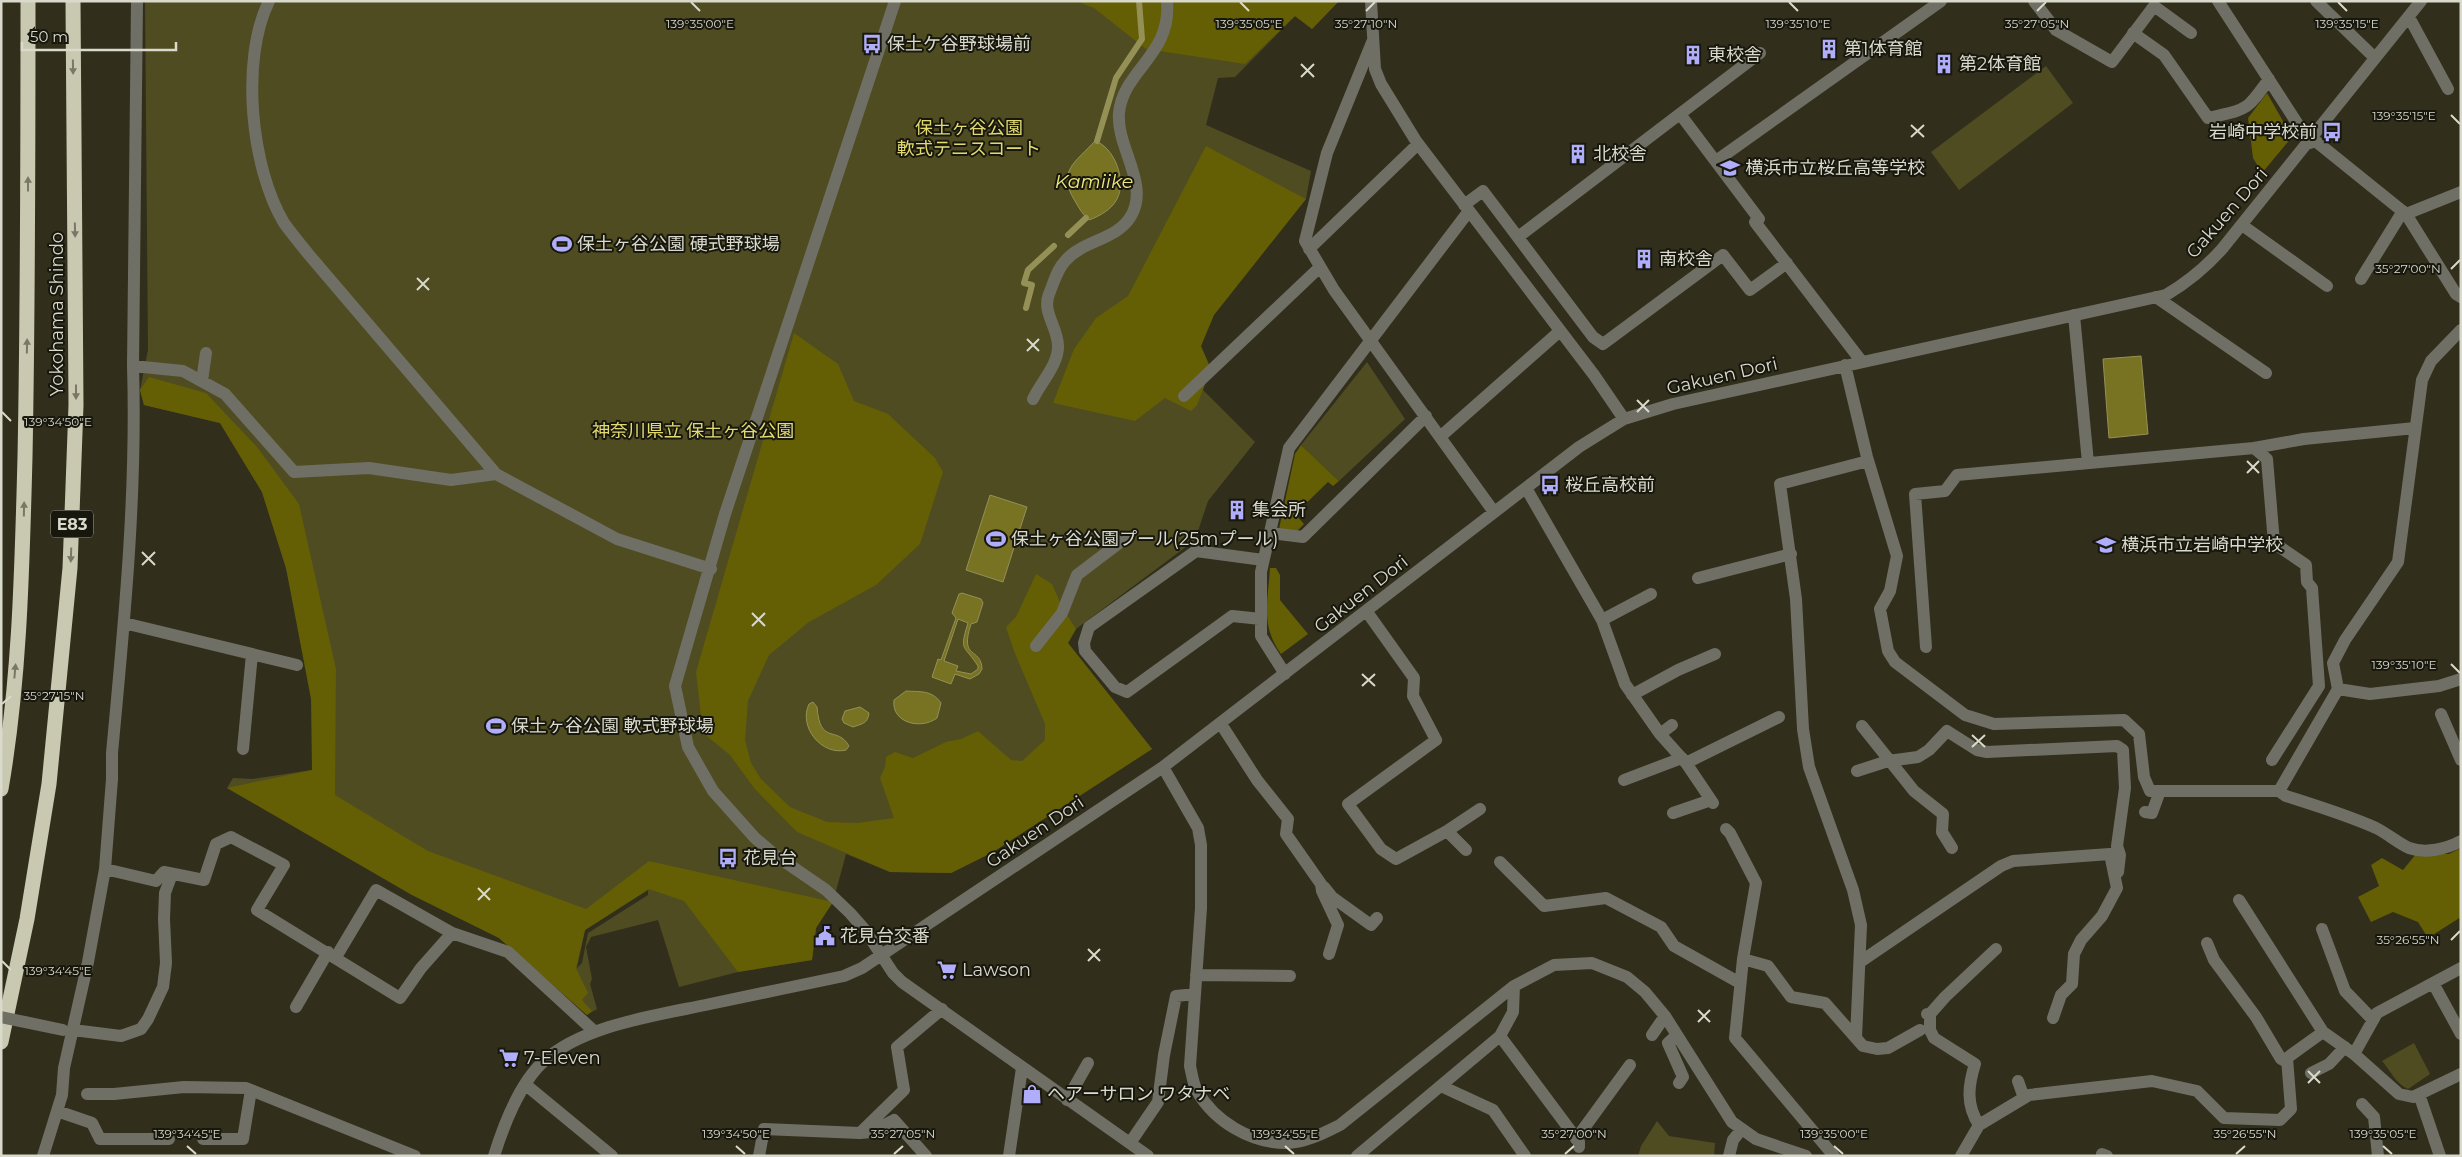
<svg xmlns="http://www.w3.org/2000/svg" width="2462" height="1157" font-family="Montserrat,'Noto Sans JP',sans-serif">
<rect width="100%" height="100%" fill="#312f1b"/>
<path fill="#4f4c22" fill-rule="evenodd" d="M145,1h1194l-27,28 -17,-13 -60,61 -17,1 -12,47 105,46 -5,28 -94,115 -25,60 68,68 -47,59 -13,39 -119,89 -8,14 84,106 -159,103 -42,21 -61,-1 -44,-18 -13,48 -17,26 -4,32 -74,12 -59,15 -21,-67 -67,17 -5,10 6,32 -2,5 7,25 -10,6 -88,-77 -87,-43 -185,-107 6,-10 20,1 59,-9v-84l-26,-118 -24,-76 -42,-69 -76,-18 -4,-15 8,-40zM648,890v5l-60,38 -6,30 -5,5 8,-38z
M2046,66l27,37 -114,87 -28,-38z
M1367,362l38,57 -66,62 -38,-36z
M2414,1043l16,31 -22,15c-13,-6 -17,-18 -26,-28z
M1657,1121l12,15 46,7 -1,13h-76l3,-10z"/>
<path fill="#645e04" d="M1076,1h263l-27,28 -17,-13 -50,48 -99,-15 -52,-41z
M2267,93l25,44 -30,36 -9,-15 -5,-40z
M1206,146l100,53 -92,116 -13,31 10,23 -14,36 -6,6 -26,-13 -30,23 -82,-18 21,-54 22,-31 32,-22z
M794,333l44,31 16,37 34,13 47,44 8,14 -23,72 -44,41 -67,37 -40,33 -21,46 -3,39 6,23 10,16 29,28 37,15 30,1 37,-5 -14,-40 5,-11 1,-10 9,-5 18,6 33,-16 15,-3 17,-8 33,29 11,1 23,-21v-16l-31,-73 -8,-24 10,-10 20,-43 16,10 11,25 13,20 -8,14 84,106 -159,103 -42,21 -61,-1 -93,-40 -43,-44 -24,-33 -27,-22 -7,-61z
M149,377l57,16 51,54 42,57 37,165 -1,126 93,56 158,58 63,-48 184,41 -17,26 -4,32 -74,12 -54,-71 -35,-12 -64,41 -9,38 12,25 -6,7 10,11 -5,4 -88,-77 -87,-43 -185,-107 85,-18 -1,-71 -25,-131 -24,-76 -42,-69 -76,-18 -4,-15z
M1301,445l38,36 -6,5 -5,-4 -33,32 9,10 -7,7 -18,-2 16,-75z
M1270,568h6l4,7v25l28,34 -27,20c-21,-29 -13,-53 -11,-86z
M2461,848v69l-33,21 -10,-16 -25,-10 -22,10 -13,-25 21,-11 -8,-21 11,-7 21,12 13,-16h33z"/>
<path fill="#787223" stroke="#959156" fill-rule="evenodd" d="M1095,141c19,6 32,39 22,58 -5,10 -17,17 -28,21 -6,-5 -10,-12 -14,-19 -19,-30 1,-39 20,-60z
M2141,356l7,78 -39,4 -6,-79z
M990,495l37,12 -24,75 -37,-12z
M962,593l19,6 2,4 -6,19 -6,2c-12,37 10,22 11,45l-3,5 -9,5 -15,-5 -4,10 -19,-7 6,-18 3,1 15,-42 -4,-5 7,-19zM958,619l10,4c-9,29 -4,21 10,43v3l-7,5 -15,-3 2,-5 -14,-5z
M906,691c15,1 26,-1 35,12l-4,15c-16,12 -46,5 -43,-18z
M813,702l4,5c3,39 20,18 32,39l-3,4c-24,6 -48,-23 -37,-46z
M860,707l9,6c-1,11 -8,11 -16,14l-9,-4 -2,-4 3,-8z"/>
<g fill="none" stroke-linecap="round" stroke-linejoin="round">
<path stroke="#959156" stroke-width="6" d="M1097,141l19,-63 26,-39 -3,-38
M1068,235l18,-17
M1026,308l6,-23 -8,-2 4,-13 26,-24"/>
<path stroke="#6f6f65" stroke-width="12" d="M269,1c-29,59 -18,167 15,222 8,11 17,22 26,33l186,218 121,65 94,30
M895,1l-170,513 -50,172 13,61 25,44 42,47 20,17 51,35 24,23 15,17 28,43 9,9 246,174
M1371,1l4,68 6,15 35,57 178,234 30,44
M2034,1l22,29 56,32 42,-56 37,27
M2218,1l92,142
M2316,1l59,57
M2409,17l39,72
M2133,33l31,22 44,63c39,-9 38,-6 61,-39
M1373,40l-46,113 -22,88 29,49 160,222
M1680,114l79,105 -4,3 107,140
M2313,139l93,75 50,80 5,3
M1716,161l225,-160
M1464,205l19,-14 110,146 10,7 120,-89 27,35 37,-27
M2406,214l55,-22
M2242,225l85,61
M1518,237l242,-184
M1309,249l109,-105
M2361,279l42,-68
M2156,297l110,76
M2074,315l14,148
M1845,365l22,92 30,99 -7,35 -10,18 8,42 7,11 70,53 29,9 130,-4 15,14 5,43 6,14h129l59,-102 -5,-26 12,-23 53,-78 24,-182 9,-19 30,-31
M133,366l50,5 42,23 69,78 75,-4 82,12 45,-6
M202,381l4,-28
M1184,396l136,-129
M1033,399c8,-17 26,-35 25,-54 -1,-19 -16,-33 -9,-51 5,-12 8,-25 17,-34 18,-20 51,-20 65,-44 19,-32 -15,-69 -12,-103 4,-43 53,-58 48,-112
M1440,437l120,-106
M2254,448l50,-9 111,-11
M1526,488l76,132
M1270,533l33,4 123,-121
M1698,578l93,-24
M1651,594l-49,26 23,64 35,50
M1367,612l47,66 -1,18 23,44 -88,64 33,45 15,10 51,-28 33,-22
M1261,619l-29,-3 -105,76 -12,-5 -30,-36 -1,-8 5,-16 107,-76 67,9
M124,623l173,42
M1036,646l26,-33 15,-38 50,-38
M1926,647l-11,-153 30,-3 12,-16 297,-27 13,11 7,84 32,22 1,17 5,6 7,98 -47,74
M1285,674l-24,-38v-64l28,-124 180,-237
M2338,689l32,5 69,-8 22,-7
M1632,695l46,-25 37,-16
M2441,714l20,46
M1221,724l36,56 31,39 -2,15 35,50 1,7 16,34 -9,29
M1672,725l-12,9 26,29 27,40
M1862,726l52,65 29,23 -1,18 10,16
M243,749l9,-95
M1686,763l93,-46
M1163,767l35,61 3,17v63l-11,158c2,8 3,18 7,25 18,31 54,52 89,52 19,0 38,-10 54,-18l174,-139 40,-21 38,-2 35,14 18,15 20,24 67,106 24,17 50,17
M1857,771l31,-10 30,-4 11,-7 18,-19 30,19 10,2 130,-6 6,4 2,38 -8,58 3,9 -2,17
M1624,780l58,-22
M2279,791l7,5c31,10 61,19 90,32 12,6 22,15 33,20 17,6 37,1 52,-7
M2145,812l7,1 8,-22
M1673,813l38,-13
M1726,829l4,4 26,50 -13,76 -8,79 99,118
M1447,831l19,19
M1500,862l44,44 62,-8 55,29 13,19 66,37
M105,869l51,12 8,-9 40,8 12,-36 15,-7 53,28 -27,45 143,88 21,-30 31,-35
M1324,887l8,10 39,28 6,-7
M2239,900l84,132 31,22
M2322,929l23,62 28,29
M2207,943l7,17 42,57 25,42 6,3
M336,957l40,-67 76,43 56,19 87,80
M1743,959l25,7 23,31 34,6 38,43 14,3 11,-1 32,-18
M1860,962l141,-96 12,-5 97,-7 7,34 -15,28 -21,24 -7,14 -2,30 -11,11 -8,23
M2461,968l-84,45 -23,41 45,40 14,3 48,-23
M1196,975l94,1
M2433,983l28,51
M296,1007l32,-55
M1927,1014h3v16l4,8 41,26c-7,22 -9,41 4,61
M1930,1014l15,-17 51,-48
M73,1030l48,6 20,-7 7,-10 15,-32 3,-24 -2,-44 1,-26 7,-19
M1652,1035l13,-19
M1677,1035l-9,8 15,34 -4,6
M1500,1036l79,106v5
M1856,1038l5,-113 -8,-35 -44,-123 -6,-38 -7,-130 -16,-115 88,-23
M2311,1073l18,-9 16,-17
M2018,1081l6,17
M526,1085l86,71
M1441,1086l52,24 32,46
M87,1094h27l70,-7 62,1 169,68
M2419,1094l21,62
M1067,1100l21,-37
M2362,1104l12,13 4,39
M57,1111l35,12 8,16h69
M860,1133l11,-1 23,-12 32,36
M203,1139h40l8,-49
M1576,1139l54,-74
M1130,1143l28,-41 6,-47 12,-59 19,-2
M2102,1154l5,2
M43,1156l19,-61 2,-27 24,-106 17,-93 7,-90v-26c12,-128 25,-258 21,-387l4,-365
M494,1156c9,-29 26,-73 49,-94 39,-37 116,-47 167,-58 45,-9 89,-19 134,-28l18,-8 301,-201 416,-320 45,-28 49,-15 493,-109c22,-13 39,-27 56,-46l199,-248
M759,1156l5,-27 96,4 44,-43 -7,-43 45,-38
M1009,1156l13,-88
M1357,1156l143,-120 13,-24 1,-26
M1729,1156l4,-16 8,-10
M1961,1156l18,-31 50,-30 123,-14 45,10 27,27 56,2 11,-11 -4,-51 36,-26"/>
<path stroke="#c9c8b0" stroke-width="15" d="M1,789c19,-110 21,-221 24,-332 3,-152 3,-304 3,-456
M1,1042l26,-123 22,-135 21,-216 6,-163 -3,-404"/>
<path stroke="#6f6f65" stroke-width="12" d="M1,1017l62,13"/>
</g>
<defs><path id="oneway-solid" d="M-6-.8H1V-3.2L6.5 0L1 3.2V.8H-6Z" transform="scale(1.25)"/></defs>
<g fill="#797867">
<use href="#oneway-solid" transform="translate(73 67) rotate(89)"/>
<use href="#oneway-solid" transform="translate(28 184) rotate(-90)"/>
<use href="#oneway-solid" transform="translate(75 230) rotate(89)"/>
<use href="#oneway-solid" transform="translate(27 346) rotate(-89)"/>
<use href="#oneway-solid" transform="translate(76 392) rotate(90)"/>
<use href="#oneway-solid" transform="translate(24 509) rotate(-89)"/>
<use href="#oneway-solid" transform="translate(71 555) rotate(92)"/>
<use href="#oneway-solid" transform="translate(15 671) rotate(-85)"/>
</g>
<path fill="none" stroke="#d9d9cc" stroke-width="2" d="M691,2l9,9M1240,2l9,9M1789,2l9,9M2338,2l9,9M1366,11l9,-9M2037,11l9,-9M1301,64l13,13M1301,77l13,-13M2451,115l9,9M1911,125l13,12M1911,137l13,-12M2451,269l9,-9M417,278l12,12M417,290l12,-12M1027,339l12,12M1027,351l12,-12M1637,400l12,12M2,412l9,9M1637,412l12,-12M2247,461l12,12M2247,473l12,-12M142,552l13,13M142,565l13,-13M752,613l13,13M752,626l13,-13M2451,664l9,9M1362,674l13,12M1362,686l13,-12M2,704l9,-8M1972,735l13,12M1972,747l13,-12M478,888l12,12M478,900l12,-12M2451,940l9,-9M1088,949l12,12M2,961l9,9M1088,961l12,-12M1698,1010l12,12M1698,1022l12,-12M2308,1071l12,12M2308,1083l12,-12M187,1146l9,8M736,1146l9,8M1285,1146l9,8M1834,1146l9,8M2383,1146l9,8M894,1154l9,-8M1565,1154l9,-8M2236,1154l9,-8"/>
<defs>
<symbol id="bus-bare" viewBox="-9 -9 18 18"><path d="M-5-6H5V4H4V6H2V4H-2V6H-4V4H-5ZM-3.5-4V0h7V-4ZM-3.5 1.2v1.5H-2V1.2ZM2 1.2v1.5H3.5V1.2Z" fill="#b0aefa" stroke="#17170e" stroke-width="2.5" paint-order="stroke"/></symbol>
<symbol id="building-bare" viewBox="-9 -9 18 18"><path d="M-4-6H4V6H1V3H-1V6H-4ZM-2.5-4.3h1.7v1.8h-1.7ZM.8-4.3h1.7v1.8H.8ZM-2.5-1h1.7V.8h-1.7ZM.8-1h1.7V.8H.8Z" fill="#b0aefa" stroke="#17170e" stroke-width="2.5" paint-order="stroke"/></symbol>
<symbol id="school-bare" viewBox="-9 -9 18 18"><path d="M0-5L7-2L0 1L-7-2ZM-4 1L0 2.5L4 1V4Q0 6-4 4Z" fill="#b0aefa" stroke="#17170e" stroke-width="2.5" paint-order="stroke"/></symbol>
<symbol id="stadium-bare" viewBox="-9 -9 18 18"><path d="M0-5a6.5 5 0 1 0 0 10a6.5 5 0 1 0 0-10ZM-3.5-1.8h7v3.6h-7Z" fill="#b0aefa" stroke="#17170e" stroke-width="2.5" paint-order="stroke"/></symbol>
<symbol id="civic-bare" viewBox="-9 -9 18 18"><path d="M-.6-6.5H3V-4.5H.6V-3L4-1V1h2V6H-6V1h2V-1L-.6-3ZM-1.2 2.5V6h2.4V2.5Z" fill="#b0aefa" stroke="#17170e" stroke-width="2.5" paint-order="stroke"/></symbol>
<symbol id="supermarket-bare" viewBox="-9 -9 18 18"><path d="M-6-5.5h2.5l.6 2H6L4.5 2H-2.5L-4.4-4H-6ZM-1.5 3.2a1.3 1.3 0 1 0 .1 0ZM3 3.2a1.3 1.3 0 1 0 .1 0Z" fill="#b0aefa" stroke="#17170e" stroke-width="2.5" paint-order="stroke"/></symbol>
<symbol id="shop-bare" viewBox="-9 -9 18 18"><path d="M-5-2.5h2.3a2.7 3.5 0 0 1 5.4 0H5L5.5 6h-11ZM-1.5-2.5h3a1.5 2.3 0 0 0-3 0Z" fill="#b0aefa" stroke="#17170e" stroke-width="2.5" paint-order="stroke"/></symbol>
</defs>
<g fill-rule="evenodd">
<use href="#bus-bare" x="858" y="30" width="28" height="28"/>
<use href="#building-bare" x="1815" y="35" width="28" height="28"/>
<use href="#building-bare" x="1679" y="41" width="28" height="28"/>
<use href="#building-bare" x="1930" y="50" width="28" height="28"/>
<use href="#bus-bare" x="2318" y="118" width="28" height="28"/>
<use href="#building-bare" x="1564" y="140" width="28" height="28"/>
<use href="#school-bare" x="1716" y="154" width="28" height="28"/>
<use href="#stadium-bare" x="548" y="230" width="28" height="28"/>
<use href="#building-bare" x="1630" y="245" width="28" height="28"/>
<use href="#bus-bare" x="1536" y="471" width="28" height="28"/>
<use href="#building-bare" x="1223" y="496" width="28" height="28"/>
<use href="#stadium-bare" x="982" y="525" width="28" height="28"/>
<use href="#school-bare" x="2092" y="531" width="28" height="28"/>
<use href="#stadium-bare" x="482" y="712" width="28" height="28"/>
<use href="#bus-bare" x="714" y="844" width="28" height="28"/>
<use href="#civic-bare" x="811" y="922" width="28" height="28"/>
<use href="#supermarket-bare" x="933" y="956" width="28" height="28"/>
<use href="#supermarket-bare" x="495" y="1044" width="28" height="28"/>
<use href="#shop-bare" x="1018" y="1080" width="28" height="28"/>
</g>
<g text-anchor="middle" stroke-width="4" stroke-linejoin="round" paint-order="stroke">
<rect fill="#17170e" stroke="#9f9f93" stroke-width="1" x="51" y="510.5" width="42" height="27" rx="4"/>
<g font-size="16" font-weight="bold" fill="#d9d9cc">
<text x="72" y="530">E83</text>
</g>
<g font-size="18" fill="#d9d9cc" stroke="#17170e" text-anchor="start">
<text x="887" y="50">保土ケ谷野球場前</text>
<text x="1844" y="55">第1体育館</text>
<text x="1708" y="61">東校舎</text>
<text x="1959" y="70">第2体育館</text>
<text x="2317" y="138" text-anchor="end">岩崎中学校前</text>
<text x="1593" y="160">北校舎</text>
<text x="1745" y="174">横浜市立桜丘高等学校</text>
<text x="577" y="250">保土ヶ谷公園 硬式野球場</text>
<text x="1659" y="265">南校舎</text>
<text x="1565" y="491">桜丘高校前</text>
<text x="1252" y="516">集会所</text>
<text x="1011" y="545">保土ヶ谷公園プール(25mプール)</text>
<text x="2121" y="551">横浜市立岩崎中学校</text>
<text x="511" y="732">保土ヶ谷公園 軟式野球場</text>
<text x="743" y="864">花見台</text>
<text x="840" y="942">花見台交番</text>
<text x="962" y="976">Lawson</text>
<text x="524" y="1064">7-Eleven</text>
<text x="1047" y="1100">ヘアーサロン ワタナベ</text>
</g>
<g font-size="18" fill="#e2da70" stroke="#17170e">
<text x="969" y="134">保土ヶ谷公園<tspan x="969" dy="21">軟式テニスコート</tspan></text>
<text x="693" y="437">神奈川県立 保土ヶ谷公園</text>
</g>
<g font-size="18" fill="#d9d9cc" stroke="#17170e">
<text transform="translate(2227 213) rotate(-49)" y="6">Gakuen Dori</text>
<text transform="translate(57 314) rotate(-90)" y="6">Yokohama Shindo</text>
<text transform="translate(1722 376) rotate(-13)" y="6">Gakuen Dori</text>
<text transform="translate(1361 594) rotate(-38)" y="6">Gakuen Dori</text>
<text transform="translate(1035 832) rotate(-34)" y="6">Gakuen Dori</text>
</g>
<g font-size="19" font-style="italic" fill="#efe77d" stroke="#17170e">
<text x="1094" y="188">Kamiike</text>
</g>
</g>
<g font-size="12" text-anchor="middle" fill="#d9d9cc" stroke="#17170e" stroke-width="4" stroke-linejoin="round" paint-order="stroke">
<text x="2347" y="28">139°35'15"E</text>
<text x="700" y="28">139°35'00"E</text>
<text x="1249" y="28">139°35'05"E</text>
<text x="1366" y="28">35°27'10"N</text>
<text x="1798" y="28">139°35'10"E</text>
<text x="2037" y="28">35°27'05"N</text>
<text x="2404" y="120">139°35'15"E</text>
<text x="2408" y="273">35°27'00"N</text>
<text x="58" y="426">139°34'50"E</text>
<text x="2404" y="669">139°35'10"E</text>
<text x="54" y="700">35°27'15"N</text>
<text x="2408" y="944">35°26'55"N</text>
<text x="58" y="975">139°34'45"E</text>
<text x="903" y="1138">35°27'05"N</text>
<text x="1574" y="1138">35°27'00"N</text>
<text x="2245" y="1138">35°26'55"N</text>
<text x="187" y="1138">139°34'45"E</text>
<text x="736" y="1138">139°34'50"E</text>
<text x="1285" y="1138">139°34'55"E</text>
<text x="1834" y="1138">139°35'00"E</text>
<text x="2383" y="1138">139°35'05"E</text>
</g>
<rect width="2462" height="1157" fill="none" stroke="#d9d9cc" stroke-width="5"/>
<path d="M22 42v8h154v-8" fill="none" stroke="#d9d9cc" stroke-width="2.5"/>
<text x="30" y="42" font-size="15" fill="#d9d9cc" stroke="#17170e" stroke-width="4" paint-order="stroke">50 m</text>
</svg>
